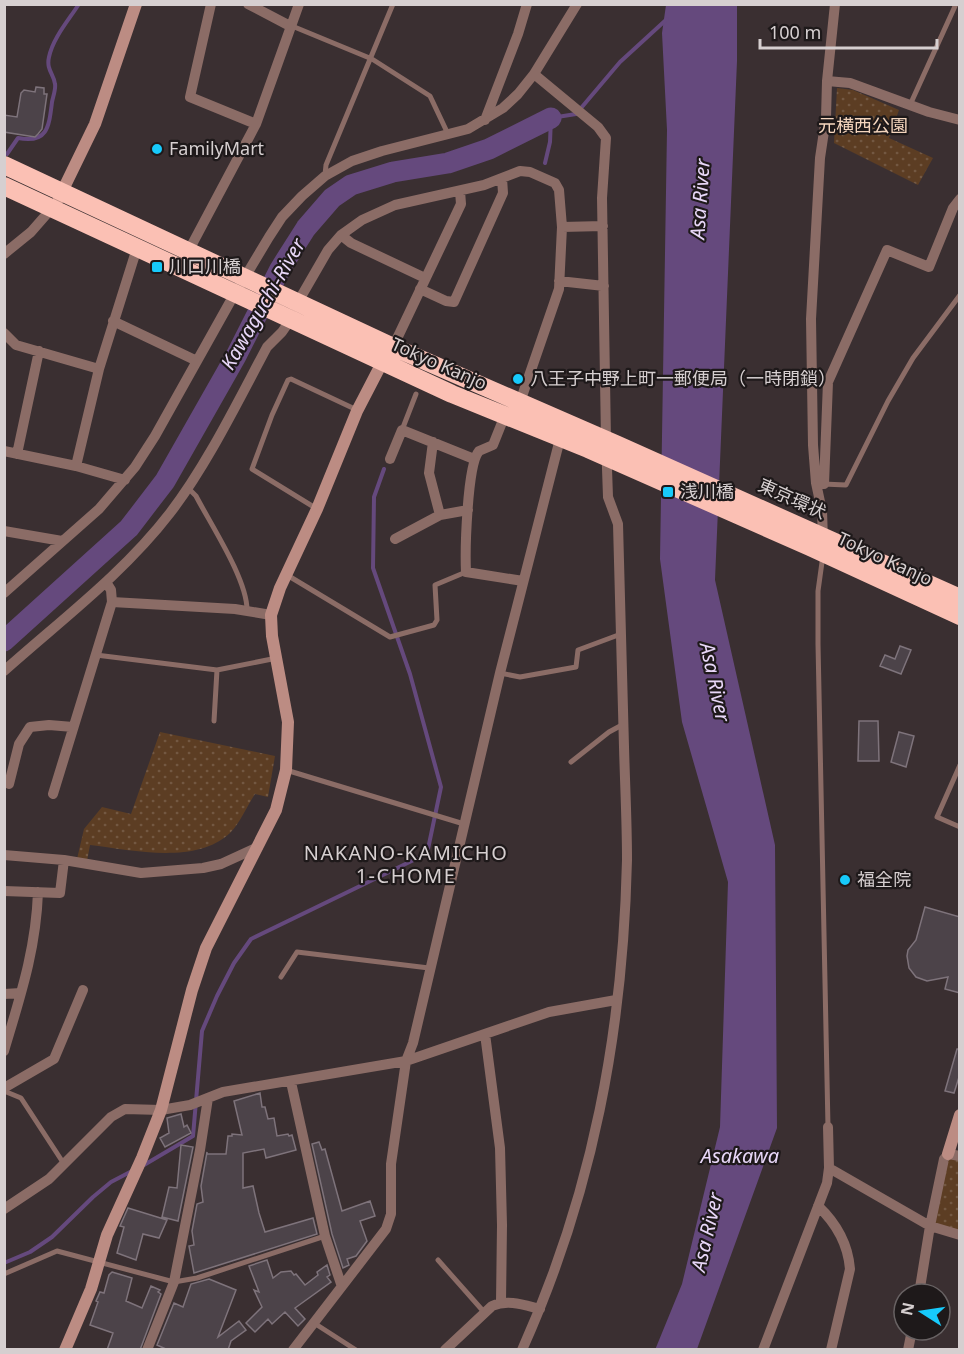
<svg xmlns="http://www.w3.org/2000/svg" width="964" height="1354" font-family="'Noto Sans','Noto Sans JP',sans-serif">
<defs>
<pattern id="green-dots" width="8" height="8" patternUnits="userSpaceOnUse" patternTransform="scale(1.5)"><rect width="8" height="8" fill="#5c3d23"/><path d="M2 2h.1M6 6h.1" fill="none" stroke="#735842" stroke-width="1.8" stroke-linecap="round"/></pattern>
</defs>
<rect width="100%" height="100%" fill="#3a2f31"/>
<path fill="url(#green-dots)" d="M837,88l16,2 46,20 -10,28 44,20 -15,27 -84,-42z
M160,732l115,24 -7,41 -13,-3c-8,12 -15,29 -25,39 -34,32 -98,17 -140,12l-3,16 -10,-2 7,-30 18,-22 29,7z
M959,1156v79l-29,-9 14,-67z"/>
<path fill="#65497d" d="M666,5h71v56l-22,519 60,265 2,283 -80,221 -42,1 27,-66 38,-157 8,-245 -46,-160 -22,-163 7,-429 -5,-97z"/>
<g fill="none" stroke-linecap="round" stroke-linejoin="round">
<path stroke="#65497d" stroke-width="4" d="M7,154l11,-16c30,6 31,-12 34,-36 1,-5 4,-13 3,-18 -1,-10 -9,-14 -6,-27 4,-19 19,-36 30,-53
M545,163l5,-21 1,-24 25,-4 44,-52 47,-43
M144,1165l49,-29 9,-105 15,-35 17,-33 17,-24 173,-84 4,-6 13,-62 -31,-113 -37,-106 1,-71 10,-28
M4,1263l26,-11 22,-15 41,-40 18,-15 21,-11"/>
<path stroke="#65497d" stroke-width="21" d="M4,641l125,-113 36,-47 71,-125 44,-87 26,-41 26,-30 19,-13 42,-13 55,-9 41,-14 62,-31"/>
</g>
<path fill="#4c4349" stroke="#7e737b" stroke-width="1.5" d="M36,87l8,1v6h3l-5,35 -4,5 -3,3 -31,-5v-17l13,2 4,-24 3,-3 11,2z
M900,646l11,4 -10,24 -21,-8 5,-11 10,4z
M859,721h19l1,40h-21z
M899,732l15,4 -8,31 -15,-5z
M925,907l35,10v76l-15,-4 3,-12 -21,4 -11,-4 -7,-9 -2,-12 1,-6 8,-10z
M957,1049h3v25l-6,19 -9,-2z
M260,1093l2,14h3l3,12 6,-1 3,18 11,-2 1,2 3,-1 4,15 -30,8 -2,-9 -21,4v35l10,-2 6,27 6,19 48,-14 4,16 -123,39 -5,-27 5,-1 -2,-14 5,-27 6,-2 -2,-16 6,-34v2h19l2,-18h4v-2l10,1 -8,-34z
M181,1114l3,13 3,-2 4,8 -26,14 -5,-9 9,-5 -2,-15z
M319,1142l3,8 3,-1 17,62 28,-10 5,15 -15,5 7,20 -11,15 -9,3 2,6 -6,3 -11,-34 -20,-90z
M181,1145l12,2 -15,74 -16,-4 7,-30 8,1z
M128,1208l39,12 -8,18 -16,-4 -7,26 -19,-7 7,-26 -4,-1z
M267,1260l6,18 8,-6 10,-1 3,4 2,-1 9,11 13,-10 -1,-3 10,-7 3,10 -3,2 4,5 -36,26 10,11 -7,7 -13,-14 -13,12 -4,-5 -13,13 -9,-9 16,-16 -8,-17 5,2 -10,-26z
M112,1272l20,6 -6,23 16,7 9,-22 9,4 -2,2 3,2 -21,56h-33l6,-17 -23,-8 8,-23 -2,-1 4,-9 4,1 5,-18z
M209,1279l27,11 -18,47 21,-16 7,9 -15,11 -3,9h-60l-11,-5 17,-42 9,4 8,-23z"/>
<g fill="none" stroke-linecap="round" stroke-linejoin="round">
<path stroke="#8b6c66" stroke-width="5" d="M292,26l80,33 58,37 18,38
M910,105l46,-101
M325,175l1,-10 67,-161
M402,430l14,-36
M823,484l23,1 42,-84 25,-43 47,-63
M188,488l8,8c15,29 51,83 51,114
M317,509l-65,-40 20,-54 16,-35 3,-1 66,31
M823,555l-5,36v53l10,483
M287,575l103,62 44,-12 3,-5 -2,-35 31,-13
M96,655l121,15 60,-12
M500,673l20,4 56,-10 2,-17 43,-16
M214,721l3,-51
M571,762l38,-30 13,-7
M960,765l-23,52 23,10
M286,770l178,54
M281,977l16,-25 132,16
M4,1091l17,7 43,66
M438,1260l46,52
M4,1274l53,-23 117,31 23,-4 128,-42
M314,1323l42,27"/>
<path stroke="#8b6c66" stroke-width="10" d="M211,4l-21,93 66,27
M248,4l42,22
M827,81l23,2 79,29 31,8
M485,120l33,-86 9,-30
M562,227l41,-1
M341,235l10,8 74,35
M188,252l68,-128 43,-120
M4,254l27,-22 21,-24
M559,281l45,5
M420,289l26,12 8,1 49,-109 -1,-15
M298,302l30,-52 13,-15 21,-15 33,-15 89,-20 36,-14 10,1 25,11 4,7 3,37 -3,62 -40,116
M113,321l84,40
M4,333l12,12 83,24
M393,347l68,-143 -1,-13
M505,415l-12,30 -14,6c-12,14 -14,100 -13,121l57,9
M433,442l-4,31 11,42
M4,451l72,15
M17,454l22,-103
M390,459l12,-29 72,29
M125,480l-49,-14 23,-97 38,-121
M824,484l4,-102 59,-132 42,17 24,-59 7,-9
M4,531l58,10
M395,539l45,-24 28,-5
M823,539l-1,-28 -6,-28 -3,-38 -2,-126 9,-161 6,-40 1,-37 8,-77
M4,593l95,-84 36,-42 20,-31 75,-134 39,-65 13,-20 20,-21 23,-20 27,-15 30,-10 86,-22 35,-21 15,-14 16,-20 43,-70
M112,602l123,7 36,6
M4,671c57,-51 119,-97 166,-158 37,-48 68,-112 97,-166l15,-15 9,-13
M9,784l10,-40 11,-17 19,-2 24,2
M53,794l59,-192 -1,-12 -5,-8
M4,855l60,5 77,13 62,-5 18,-4 37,-17
M4,891l56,2 4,-33
M4,994l17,-1
M485,1034l15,114 2,77 -1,77
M4,1051c16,-54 32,-101 34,-159
M291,1082l34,154 16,48
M4,1088l50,-29 29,-69
M829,1168l101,58 30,9
M818,1206c18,17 30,38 32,63l-19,81
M4,1209l45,-30 62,-62 14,-8 36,1 29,-5 33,-13 183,-31 143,-49 67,-12
M919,1294l11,-68 14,-67 4,-5 12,2
M147,1350l27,-68 26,-132 8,-52
M293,1350l93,-121 5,-15v-50l15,-103 7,-18 87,-370 61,-238
M445,1350l47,-44c16,-7 32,-1 48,3
M522,1350c71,-158 101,-318 105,-490 0,-38 -2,-75 -3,-113 -2,-74 -4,-148 -6,-223l-10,-27 -2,-57 -4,-242 4,-60 -8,-11 -64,-53
M763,1350l64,-167 2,-15 -1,-41
M908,1350l4,-20"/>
<path stroke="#bc8c83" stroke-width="12" d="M59,198l36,-74 41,-120
M948,1154l12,-39
M65,1350l26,-61 16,-54 35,-77 19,-48 31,-120 14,-42 70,-138 10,-40 2,-48 -16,-86 -1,-21 9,-27 37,-79 40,-98 28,-54"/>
<path stroke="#fbc0b4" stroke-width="18" d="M4,165l389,182 225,98 342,153
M4,186l448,208 136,55 222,98 150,69"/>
</g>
<g fill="#17cafb" stroke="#1e191a" stroke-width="2">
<circle cx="157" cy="149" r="6"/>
<rect x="151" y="261" width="12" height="12" rx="3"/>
<circle cx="518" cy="379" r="6"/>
<rect x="662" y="486" width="12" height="12" rx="3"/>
<circle cx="845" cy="880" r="6"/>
</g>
<g text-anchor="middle" stroke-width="4.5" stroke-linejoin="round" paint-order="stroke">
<g font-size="18" fill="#f4d5bd" stroke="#1e191a">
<text x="863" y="132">元横西公園</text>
</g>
<g font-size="18" fill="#d6cfd0" stroke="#1e191a" text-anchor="start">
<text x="169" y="155">FamilyMart</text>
<text x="169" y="273">川口川橋</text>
<text x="530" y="385">八王子中野上町一郵便局（一時閉鎖）</text>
<text x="680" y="498">浅川橋</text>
<text x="857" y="886">福全院</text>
</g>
<g font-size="18" fill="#d6cfd0" stroke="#1e191a">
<text transform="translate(439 364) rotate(24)" y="6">Tokyo Kanjo</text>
<text transform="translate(792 499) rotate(24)" y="6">東京環状</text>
<text transform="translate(885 559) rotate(25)" y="6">Tokyo Kanjo</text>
</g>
<g font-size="20" font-style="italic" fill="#e8d7f8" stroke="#1e191a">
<text transform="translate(700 199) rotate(-86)" y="7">Asa River</text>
<text transform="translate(263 304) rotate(-60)" y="7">Kawaguchi-River</text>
<text transform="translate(715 682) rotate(78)" y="7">Asa River</text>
<text x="740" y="1163">Asakawa</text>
<text transform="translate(707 1232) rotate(-77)" y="7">Asa River</text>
</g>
<g font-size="20" letter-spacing="1.5" fill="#d6cfd0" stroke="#1e191a">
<text x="406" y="860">NAKANO-KAMICHO<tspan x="406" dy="23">1-CHOME</tspan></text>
</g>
</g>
<rect width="964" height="1354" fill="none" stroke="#d6cfd0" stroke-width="12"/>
<g transform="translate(922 1312) rotate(282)"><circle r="28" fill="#1e191a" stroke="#686263" stroke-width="1.5"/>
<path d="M0-4.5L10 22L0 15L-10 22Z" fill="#17cafb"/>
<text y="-9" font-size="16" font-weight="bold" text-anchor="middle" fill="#d6cfd0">N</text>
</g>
<path d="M760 39v9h177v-9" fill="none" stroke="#d6cfd0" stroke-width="3"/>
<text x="769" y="39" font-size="18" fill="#d6cfd0" stroke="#1e191a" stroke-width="4.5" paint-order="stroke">100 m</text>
</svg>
